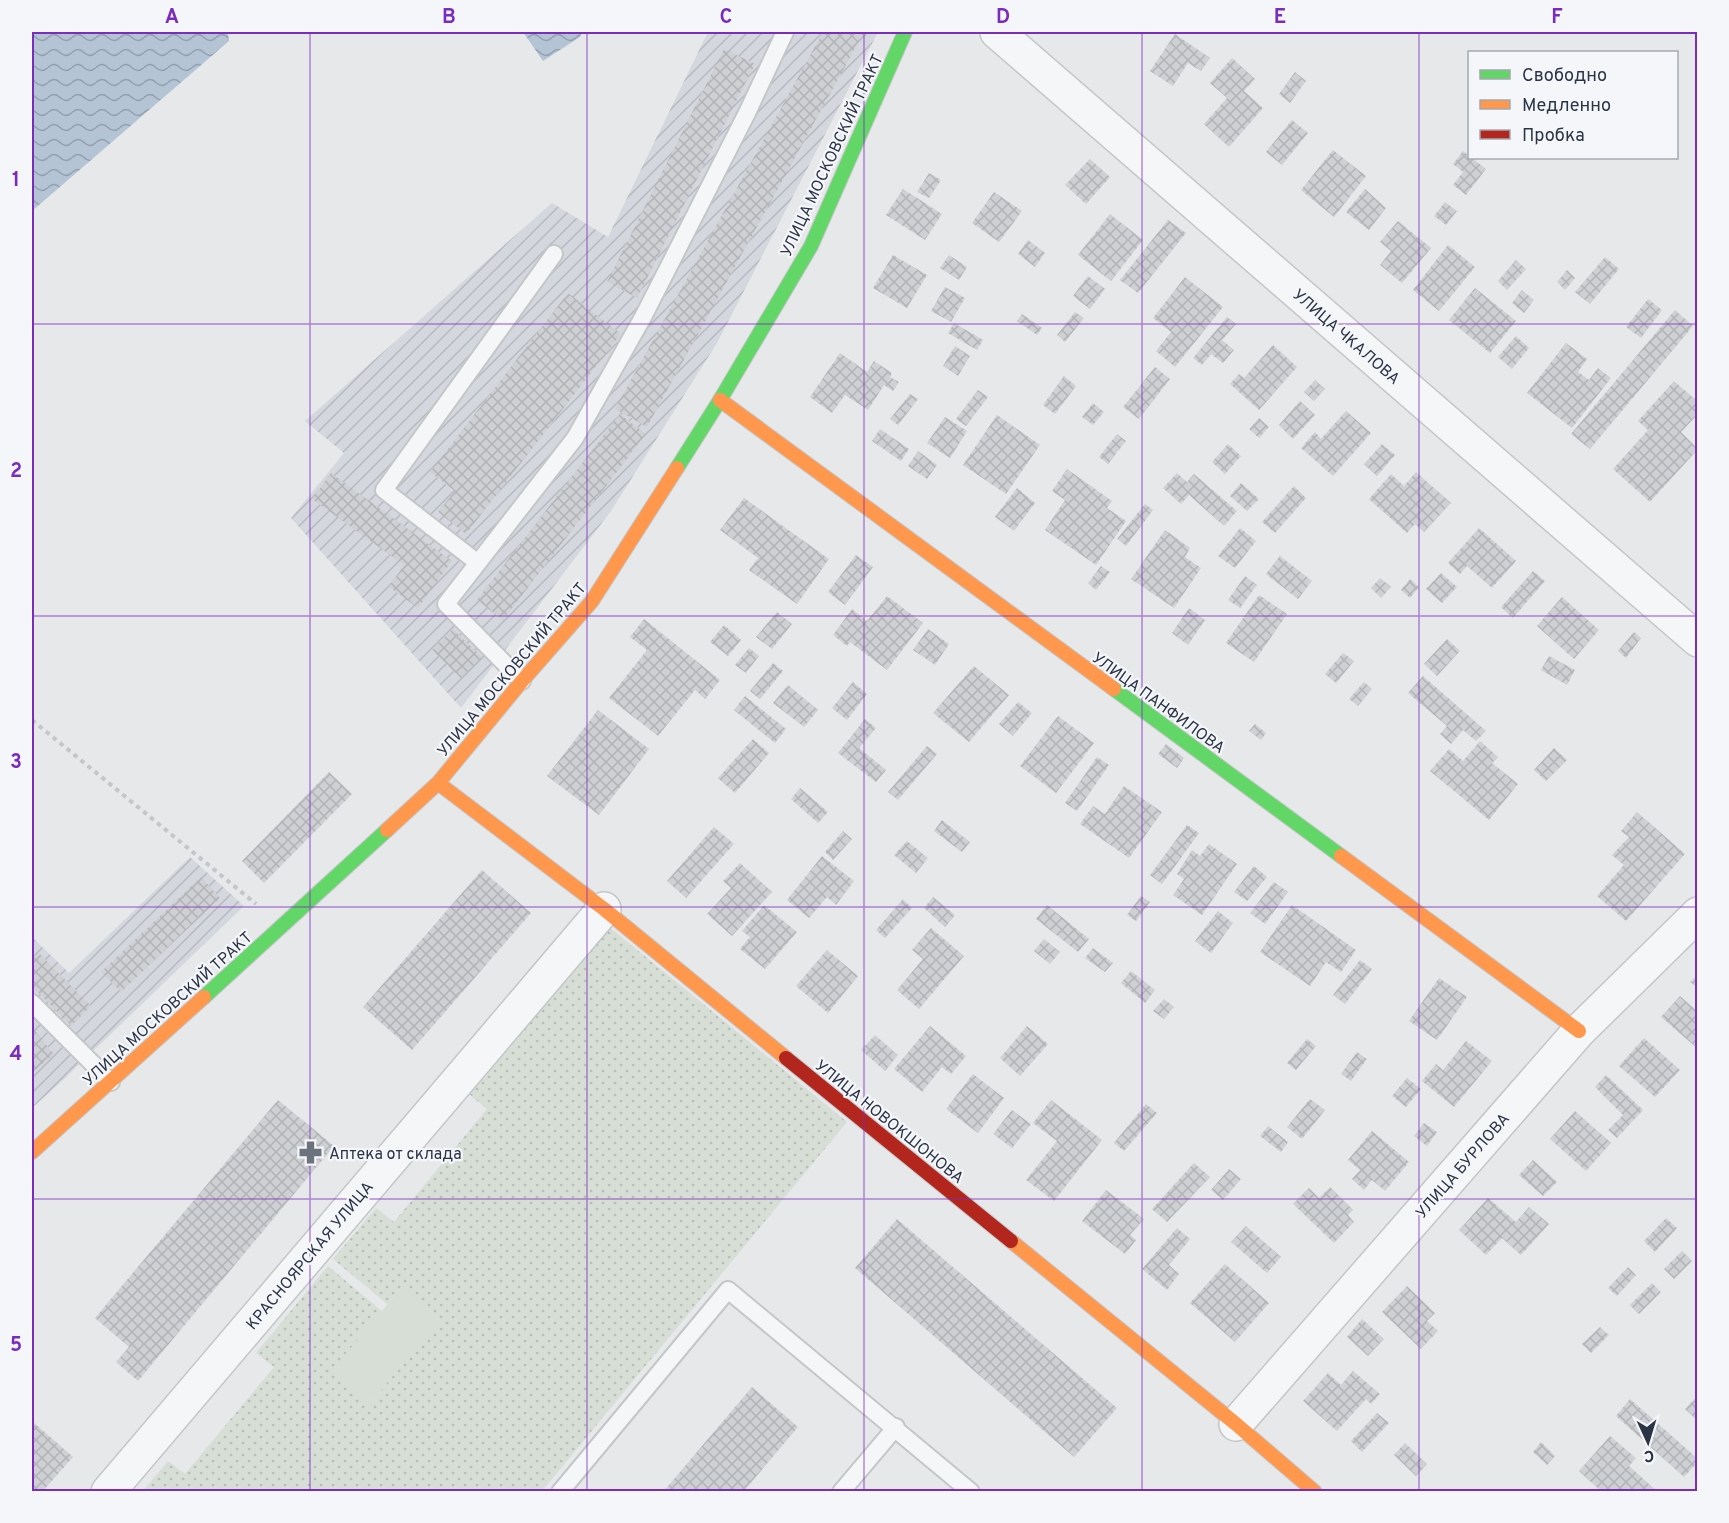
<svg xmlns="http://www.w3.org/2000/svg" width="1729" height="1523" font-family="Overpass,sans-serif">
<defs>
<pattern id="industrial-furrows" width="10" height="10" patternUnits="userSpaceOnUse" patternTransform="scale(1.5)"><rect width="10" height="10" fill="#d4d7dd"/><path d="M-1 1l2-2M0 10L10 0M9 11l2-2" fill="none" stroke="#b6b9bf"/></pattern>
<pattern id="grass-dots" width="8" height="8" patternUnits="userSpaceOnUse" patternTransform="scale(1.5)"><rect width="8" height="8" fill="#d6ded6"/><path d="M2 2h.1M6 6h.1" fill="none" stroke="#b8bfb9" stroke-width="1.8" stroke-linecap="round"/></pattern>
<pattern id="water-waves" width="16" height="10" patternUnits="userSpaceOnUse" patternTransform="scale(1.5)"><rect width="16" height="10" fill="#b4c4d5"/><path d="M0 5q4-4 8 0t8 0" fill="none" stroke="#93a0af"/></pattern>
<pattern id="building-cross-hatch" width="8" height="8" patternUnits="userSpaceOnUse" patternTransform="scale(1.5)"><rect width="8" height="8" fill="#ced0d3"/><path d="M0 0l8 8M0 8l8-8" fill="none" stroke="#b1b3b6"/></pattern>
</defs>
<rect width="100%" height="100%" fill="#e6e8ea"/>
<path fill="url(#industrial-furrows)" d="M708,32h170l-161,311 -106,168 -150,197 -170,-190 53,-65 -39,-32 247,-218 56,34z
M190,857l54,49 -181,174 -31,28v-171l37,36z"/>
<path fill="url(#grass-dots)" d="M608,926l239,196 -305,369 -400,1 26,-31 17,13 89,-107 -18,-14 72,-87 54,45 -50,60 38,32 70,-84 -38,-32 -15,17 -54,-45 43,-51 18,14 93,-113 -18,-15z"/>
<path fill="#d6ded6" d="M402,1287l39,31 -71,85 -39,-32z"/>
<path fill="url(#water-waves)" d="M32,32h196l1,9 -197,170z
M523,32h59l-2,5 -37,24z"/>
<path fill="url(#building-cross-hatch)" d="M823,32h41l-217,395 -32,-18z
M1175,34l35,24 -9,13 -13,-8 -15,23 -23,-15z
M724,49l31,15 -118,234 -30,-16z
M1232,58l23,21 -11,12 19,17 -34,39 -25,-23 23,-26 -17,-15z
M1295,72l11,9 -16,22 -11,-9z
M1292,120l16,13 -26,32 -16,-13z
M1333,150l33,26 -32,41 -33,-27z
M1463,151l23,18 -20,26 -13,-10 10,-13 -10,-8z
M1090,159l20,18 -24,27 -21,-19z
M929,173l12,7 -12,18 -12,-6z
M903,189l39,25 -17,26 -39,-25z
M1365,189l21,19 -17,22 -23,-18z
M994,192l28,19 -23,31 -27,-19z
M1445,202l12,9 -11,14 -12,-9z
M1110,214l33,26 -32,41 -33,-26z
M1168,220l18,13 -48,60 -18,-13z
M1398,221l33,27 -29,35 -22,-18 11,-14 -11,-9z
M1028,240l17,13 -10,14 -17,-13z
M1448,245l27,22 -36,44 -26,-21z
M893,255l34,20 -20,33 -34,-20z
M949,255l18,12 -8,13 -19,-12z
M1605,257l14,12 -29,35 -15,-12z
M1516,260l10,9 -19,21 -9,-9z
M1567,270l8,8 -10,12 -8,-8z
M1088,276l17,13 -15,20 -17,-13z
M1185,277l38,30 -48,60 -19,-16 15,-19 -18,-14z
M945,287l20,11 -14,24 -20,-11z
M1475,288l41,33 -26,32 -41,-33z
M1522,290l12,10 -10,13 -12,-10z
M568,293l53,41 -155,200 -28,-22 17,-21 -25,-19z
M1648,299l14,11 -21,28 -15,-11z
M1675,310l18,16 -103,123 -19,-15z
M1075,312l9,6 -19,24 -8,-7z
M1022,314l20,14 -5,7 -20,-14z
M1227,317l9,7 -14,16 12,10 -11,13 -12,-9 -9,11 -9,-7z
M954,323l29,17 -6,10 -29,-17z
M1516,336l13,12 -17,21 -14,-12z
M1566,343l21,16 -9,13 11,8 9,-12 13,10 -39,50 -45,-35z
M1273,345l24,22 -38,43 -29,-26 9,-10 5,4z
M955,346l15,10 -12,20 -15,-10z
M840,353l27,19 7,-11 18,12 -2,4 9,5 -6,9 -9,-6 -16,25 -23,-15 -13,18 -22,-16z
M1155,367l15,12 -31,40 -16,-12z
M1064,376l12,10 -21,28 -12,-9z
M1315,380l10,9 -11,12 -10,-9z
M1674,381l24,21v12l-17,18 17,17 -48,53 -37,-33 35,-39 -10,-9z
M978,390l10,7 -22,29 -10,-7z
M910,394l8,5 -20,26 -8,-6z
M1300,401l15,14 -22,24 -14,-14z
M1093,403l11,9 -11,13 -11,-8z
M1346,411l25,22 -38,43 -32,-28 14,-16 6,7z
M620,414l26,20 -143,186 -26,-20z
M997,415l43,30 -34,49 -43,-29z
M945,417l22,14 -17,27 -23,-15z
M1259,418l10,9 -10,11 -10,-9z
M880,429l29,20 -8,12 -29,-20z
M1117,434l9,7 -18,23 -9,-7z
M1228,444l13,12 -16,18 -13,-12z
M1382,444l13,11 -18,21 -13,-12z
M918,451l19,14 -10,14 -19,-13z
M1067,469l45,32 -5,7 19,13 -30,44 -51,-35 20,-30 -13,-9z
M1416,472l35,31 -27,29 -9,-8 -8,9 -38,-34 22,-25 13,12z
M331,473l121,88 -34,47 -29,-21 15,-22 -92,-66z
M1177,473l10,9 7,-8 43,37 -13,15 -35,-31 -8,9 -18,-16z
M1241,483l18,16 -12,12 -17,-15z
M1294,486l12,12 -31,35 -13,-11z
M1017,488l18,15 -21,28 -19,-14z
M744,498l85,61 -32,45 -48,-34 9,-12 -38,-28z
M1145,504l8,6 -27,36 -9,-7z
M1240,528l16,13 -21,27 -17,-12z
M1479,528l37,33 -24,27 -25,-22 -7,8 -12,-11z
M1165,530l25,18 -5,9 16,11 -27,40 -43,-29z
M856,555l17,12 -28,38 -17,-13z
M1280,556l32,25 -14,18 -32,-25z
M1101,566l9,6 -14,18 -8,-7z
M1533,571l12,10 -32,37 -12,-11z
M1441,573l16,14 -15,16 -16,-14z
M1245,576l12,9 -17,23 -12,-8z
M1380,578l11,9 -10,11 -10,-10z
M1410,579l9,8 -9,11 -9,-8z
M1259,595l28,19 -33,48 -28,-19z
M887,596l36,27 -36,47 -37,-28 -3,4 -14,-11 19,-26 15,12z
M1562,597l37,33 -25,29 -37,-33z
M1189,608l16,12 -17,25 -16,-12z
M777,612l15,12 -20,25 -16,-12z
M644,619l76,61 -15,19 -10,-9 -37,46 -49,-38 38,-48 -17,-13z
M724,625l17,15 -13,16 -18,-14z
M453,629l29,28 -21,21 -29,-28z
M928,629l21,15 -14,21 -22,-15z
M1634,632l7,6 -15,20 -8,-7z
M1447,639l13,12 -23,25 -13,-12z
M749,648l10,8 -13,17 -11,-8z
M1343,653l11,8 -18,22 -11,-9z
M1549,656l26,14 -8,15 -26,-15z
M773,663l10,8 -23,28 -10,-8z
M974,666l35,29 -40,47 -36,-29z
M1423,676l63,55 -10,10 -13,-11 -12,14 -11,-10 7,-8 -39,-33z
M853,682l14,12 -20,26 -15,-12z
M1364,682l8,7 -14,17 -9,-7z
M788,685l30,25 -14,17 -31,-24z
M745,696l41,33 -11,14 -41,-33z
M1018,702l14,11 -19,23 -14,-12z
M598,710l51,39 -50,66 -52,-39z
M1058,716l36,27 -38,50 -36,-27z
M865,719l11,9 -17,20 27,22 -10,12 -38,-29z
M1255,724l11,9 -5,7 -12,-9z
M753,739l16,14 -34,40 -17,-15z
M1480,741l18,16 -6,6 26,21 -29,36 -59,-49 19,-22 14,12z
M1166,744l18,14 -7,10 -19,-14z
M927,746l10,8 -39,46 -10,-8z
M1554,748l13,12 -21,21 -12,-11z
M1097,757l12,8 -32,46 -12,-8z
M329,772l23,22 -88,89 -22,-22z
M1124,786l38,26 -33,46 -49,-34 13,-18 12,8z
M800,788l28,24 -10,11 -27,-24z
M1637,812l48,42 -59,67 -29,-25 27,-31 -12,-10 17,-18 -8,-6z
M942,820l28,22 -8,10 -28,-21z
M1187,825l12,8 -37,51 -12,-9z
M714,827l20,17 -48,54 -19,-17z
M843,831l9,8 -19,21 -8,-8z
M907,841l21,17 -12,15 -22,-18z
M1209,844l28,20 -35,51 -29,-20 11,-16 -7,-5 15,-24 8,6z
M822,856l32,25 -18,24 -9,-8 -18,21 -22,-18z
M740,863l32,29 -40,44 -25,-22 24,-26 -8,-7z
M1254,866l13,11 -20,24 -13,-9z
M482,870l49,43 -119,137 -49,-43z
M201,877l19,21 -99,94 -20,-20z
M1274,882l14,10 -23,32 -15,-11z
M1141,896l9,6 -14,19 -9,-6z
M933,897l22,18 -10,12 -21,-19z
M903,899l9,9 -27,30 -9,-8z
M764,905l33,27 -32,37 -25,-20 10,-12 -8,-6z
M1047,905l42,34 -11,13 -42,-33z
M1292,905l64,45 -15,22 -15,-10 -16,24 -50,-34z
M1218,911l15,12 -22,30 -16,-12z
M931,928l33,28 -45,53 -22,-19 26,-31 -11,-9z
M1044,939l16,13 -10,12 -16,-13z
M1093,948l20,15 -8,9 -20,-14z
M827,950l31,26 -30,37 -32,-27z
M39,953l52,53 -20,20 -39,-40v-25z
M1360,960l12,9 -27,35 -12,-9z
M1131,971l24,19 -10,13 -24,-20z
M1698,974v14l-8,-6z
M1439,978l28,19 -30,43 -28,-19z
M1680,996l18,16v37l-37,-32z
M1164,999l10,8 -10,12 -11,-8z
M930,1026l36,30 -15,18 -9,-7 -20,25 -28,-23z
M1027,1026l21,18 -28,32 -20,-18z
M32,1027l22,27 -22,19z
M875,1035l23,20 -13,16 -24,-21z
M1644,1038l36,32 -25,27 -36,-31z
M1307,1039l9,7 -20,24 -9,-7z
M1466,1041l26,20 -38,46 -32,-26 14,-17 7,6z
M1357,1052l10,7 -16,22 -10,-7z
M973,1074l31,24 -26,35 -32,-24z
M1606,1075l37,35 -26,28 -9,-8 15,-15 -28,-28z
M1407,1078l14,11 -15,18 -14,-11z
M1310,1099l15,11 -23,29 -15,-12z
M278,1100l56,46 -196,235 -22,-19 13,-15 -34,-29z
M1051,1100l51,40 -48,61 -28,-21 31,-39 -24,-18z
M1146,1104l11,9 -33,38 -10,-8z
M1012,1110l19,14 -19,24 -19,-14z
M1575,1111l36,32 -25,28 -36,-32z
M1424,1123l13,9 -10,14 -13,-10z
M1268,1126l20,16 -7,10 -21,-16z
M1372,1131l37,31 -24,29 -13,-11 -8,10 -12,-11 8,-9 -12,-10z
M1533,1160l24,22 -14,14 -24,-21z
M1194,1163l16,14 -43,45 -15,-13z
M1229,1169l12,10 -18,21 -12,-10z
M1330,1187l23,23 -5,5 6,7 -20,21 -41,-39 16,-16 10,10z
M1106,1190l38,29 -14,16 6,5 -11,14 -43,-33z
M1488,1198l28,24 13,-15 20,17 -28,31 -19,-17 -16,17 -27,-25z
M1666,1218l11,10 -22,24 -11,-11z
M897,1219l220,189 -43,49 -219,-189z
M1246,1226l35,31 -14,16 -36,-31z
M1177,1228l13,11 -21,26 10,9 -12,16 -25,-21z
M1682,1251l10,10 -18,18 -10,-10z
M1225,1264l44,39 -34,39 -45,-39z
M1628,1267l8,8 -19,21 -9,-8z
M1652,1283l9,9 -22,22 -9,-9z
M1407,1286l28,27 -8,8 11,10 -17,18 -39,-37z
M1362,1319l22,20 -16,17 -21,-19z
M1600,1327l9,8 -18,18 -9,-9z
M1353,1371l27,23 -9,10 -5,-5 -29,32 -34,-30 25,-28 13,12z
M752,1387l46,40 -55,65h-80z
M1698,1395v26l-13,-12z
M1630,1399l68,60v3l-14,15 -68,-61z
M1377,1413l12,10 -27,29 -11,-11z
M32,1421l41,36 -31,35h-10z
M1610,1436l26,22 -7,8 29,26h-56l-23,-21z
M1541,1442l14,14 -8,9 -14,-13z
M1405,1443l22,21 -11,12 -22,-21z"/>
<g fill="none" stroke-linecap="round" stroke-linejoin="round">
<defs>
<path id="lane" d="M478,563l-94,-73 170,-236
M522,681l-76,-77 129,-166 68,-121 104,-204 38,-81
M32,1003l79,79
M560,1492l168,-202 243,202
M841,1492l55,-65"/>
<path id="street" d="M997,32l701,608
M1236,1424l343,-393 119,-117
M108,1492l496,-583"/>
<path id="fast" d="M677,468l43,-68 91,-154 94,-214
M1114,689l227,167
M204,997l183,-167"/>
<path id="slow" d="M720,400l394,289
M438,783l166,126 182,149
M387,830l51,-47 84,-102 70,-80 85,-133
M1341,856l238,175
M32,1152l172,-155
M1011,1241l225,183 79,68"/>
<path id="jam" d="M786,1058l225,183"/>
</defs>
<use href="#lane" stroke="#c4c6c8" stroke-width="20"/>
<use href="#street" stroke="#c4c6c8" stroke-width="36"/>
<use href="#fast" stroke="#c4c6c8" stroke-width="16"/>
<use href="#slow" stroke="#c4c6c8" stroke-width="16"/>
<use href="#jam" stroke="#c4c6c8" stroke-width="16"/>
<path stroke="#c5c6ca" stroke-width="4" stroke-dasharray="4.5 4.5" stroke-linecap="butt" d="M32,720l224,184"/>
<use href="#lane" stroke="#f5f6f7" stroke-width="16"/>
<use href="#street" stroke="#f5f6f7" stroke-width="33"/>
<use href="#fast" stroke="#63d668" stroke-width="14"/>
<use href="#slow" stroke="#ff974d" stroke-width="14"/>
<use href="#jam" stroke="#b3261e" stroke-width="14"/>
</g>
<path fill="none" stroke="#7b2cbf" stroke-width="1.5" stroke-opacity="0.55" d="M310,32v1460M587,32v1460M864,32v1460M1142,32v1460M1419,32v1460M32,324h1666M32,616h1666M32,907h1666M32,1199h1666"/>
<defs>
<symbol id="pharmacy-bare" viewBox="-9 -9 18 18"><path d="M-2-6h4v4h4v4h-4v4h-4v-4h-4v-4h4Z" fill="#6c737f" stroke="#f4f6f9" stroke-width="2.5" paint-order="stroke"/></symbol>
</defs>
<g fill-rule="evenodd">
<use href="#pharmacy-bare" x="294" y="1136" width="33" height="33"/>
</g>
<g text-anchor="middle" stroke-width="4.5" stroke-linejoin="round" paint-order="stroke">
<g font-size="16" fill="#2b3445" stroke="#f4f6f9">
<text transform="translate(831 155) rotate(-65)" y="6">УЛИЦА МОСКОВСКИЙ ТРАКТ</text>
<text transform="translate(1347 336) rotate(41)" y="6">УЛИЦА ЧКАЛОВА</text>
<text transform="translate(511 669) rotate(-50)" y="6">УЛИЦА МОСКОВСКИЙ ТРАКТ</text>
<text transform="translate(1159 702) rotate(36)" y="6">УЛИЦА ПАНФИЛОВА</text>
<text transform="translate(167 1008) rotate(-42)" y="6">УЛИЦА МОСКОВСКИЙ ТРАКТ</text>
<text transform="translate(890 1121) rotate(39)" y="6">УЛИЦА НОВОКШОНОВА</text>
<text transform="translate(1462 1165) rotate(-49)" y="6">УЛИЦА БУРЛОВА</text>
<text transform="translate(309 1255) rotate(-50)" y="6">КРАСНОЯРСКАЯ УЛИЦА</text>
</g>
<g font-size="16" fill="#2b3445" stroke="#f4f6f9" text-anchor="start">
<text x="329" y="1159">Аптека от склада</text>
</g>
</g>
<rect width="1729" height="1523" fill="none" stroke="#f4f6f9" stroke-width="66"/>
<rect x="1468" y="51" width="210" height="108" fill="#f4f6f9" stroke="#a4a8b1" stroke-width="1.5"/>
<rect x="1480" y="70" width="30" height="9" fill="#63d668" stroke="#a4a8b1" stroke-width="1.5"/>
<text x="1522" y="81" font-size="18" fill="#2b3445">Свободно</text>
<rect x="1480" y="100" width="30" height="9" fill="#ff974d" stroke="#a4a8b1" stroke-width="1.5"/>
<text x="1522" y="111" font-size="18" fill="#2b3445">Медленно</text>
<rect x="1480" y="130" width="30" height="9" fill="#b3261e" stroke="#a4a8b1" stroke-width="1.5"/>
<text x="1522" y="141" font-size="18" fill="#2b3445">Пробка</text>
<g transform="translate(1648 1442) rotate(176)" stroke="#f4f6f9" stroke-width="4.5" paint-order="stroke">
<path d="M0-4.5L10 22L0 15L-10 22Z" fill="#2b3445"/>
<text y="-9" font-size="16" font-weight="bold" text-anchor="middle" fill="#2b3445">С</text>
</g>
<rect x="33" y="33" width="1663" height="1457" fill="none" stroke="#7b2cbf" stroke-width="2"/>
<g font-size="20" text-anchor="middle" font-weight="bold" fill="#7b2cbf">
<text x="172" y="23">A</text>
<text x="449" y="23">B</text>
<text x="726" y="23">C</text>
<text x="1003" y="23">D</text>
<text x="1280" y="23">E</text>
<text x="1557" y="23">F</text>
<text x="16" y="186">1</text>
<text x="16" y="477">2</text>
<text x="16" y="768">3</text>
<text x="16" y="1060">4</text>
<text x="16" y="1351">5</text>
</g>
</svg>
